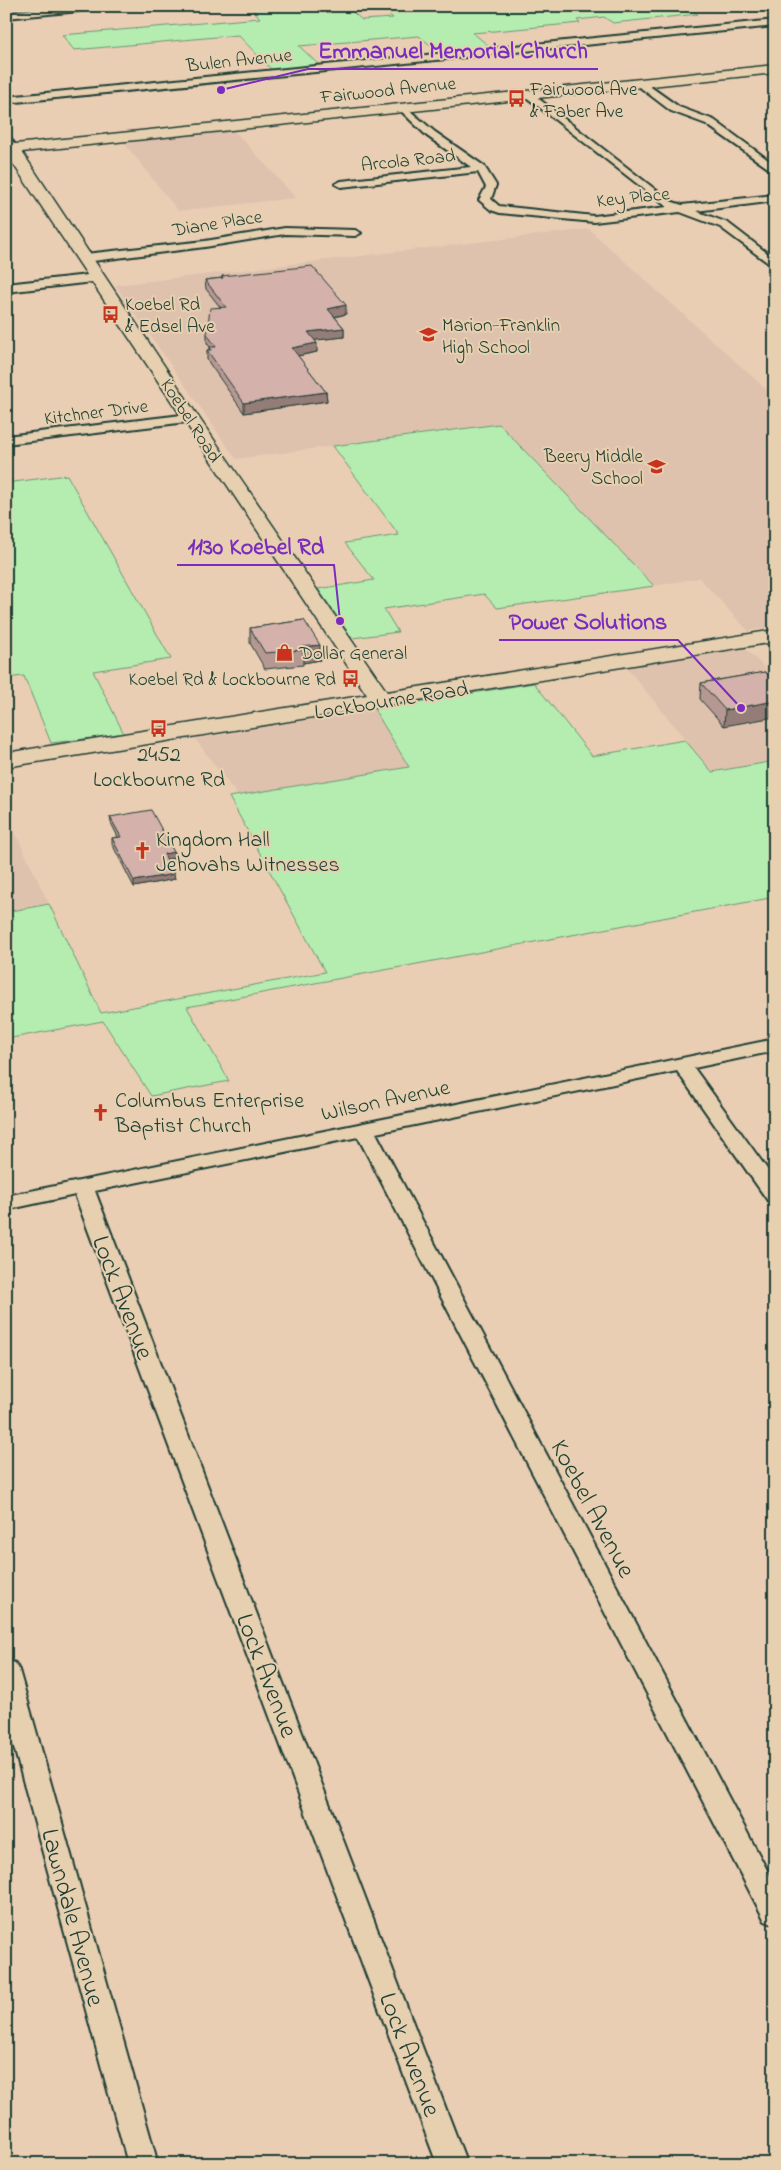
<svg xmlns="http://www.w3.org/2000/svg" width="781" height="2170" font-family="'Indie Flower',sans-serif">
<rect width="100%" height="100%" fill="#eaceb4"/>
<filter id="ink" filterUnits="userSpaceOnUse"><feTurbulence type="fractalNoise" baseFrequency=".02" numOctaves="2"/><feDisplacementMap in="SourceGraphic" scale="10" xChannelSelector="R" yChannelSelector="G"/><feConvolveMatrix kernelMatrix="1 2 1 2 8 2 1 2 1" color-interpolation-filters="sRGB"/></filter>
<g filter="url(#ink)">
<path fill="#dfc2ae" d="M232,128l64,70 -118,13 -57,-72z
M589,229l186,168v230l-27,4 -49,-53 -45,8 -155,-162 -263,35 -121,-174z
M738,641l37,37v83l-63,11 -91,-111z
M374,709l35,58 -171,29 -43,-57z
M6,813l43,91 -43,8z"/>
<path fill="#b5edb0" stroke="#6a9572" d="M250,6h70l5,4 23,-2 14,12 31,-2 -12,-10 17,-2h297l-9,2 12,6 -85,9 -9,-6 -27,3 3,3 -107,10 21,17 -51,5 -24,-19 -120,10 21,20 -47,5 -35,-36 -164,15 -12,-15 198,-17z
M499,424l155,162 -157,22 -13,-14 -100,15 14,23 -46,6 -34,-49 56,-9 -29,-37 54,-8 -66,-89z
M67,475l104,184 -78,12 31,63 -73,9 -27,-67 -18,2v-195z
M534,683l58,73 93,-16 27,32 63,-11v136l-588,110 42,74 -78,15 -48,-75 -97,18v-127l43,-8 52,109 224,-41 -96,-175 180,-30 -35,-58z"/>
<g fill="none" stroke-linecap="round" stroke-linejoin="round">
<defs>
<path id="street" d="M69,6h36l-4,3 -95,9v-6z
M775,20v6l-769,77v-6z
M641,80l38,27 35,13 61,45v8l-69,-49 -35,-13 -34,-26v-4z
M530,92l140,109 12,4 93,-10v6l-79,10 32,12 47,36v9l-55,-41 -40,-15 -86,10 -94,-9 -9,-3 -12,-10 7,-13 -8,-15 -137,15 -6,-3 6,-3 130,-14 -44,-31 -29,-28 5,-3 32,27 49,34 12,19 -5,14 8,7 95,10 73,-9 -141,-110 -1,-2z
M6,136l4,1 7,11 -1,2h-8z
M285,228l70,2 6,3 -6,3 -70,-2 -80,13 -120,15 -6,-4 6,-4 120,-13z
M97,274l4,1 2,3 -2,3 -95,11v-8z
M190,414l7,4 -2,3 -189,23v-8z
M775,1039v12l-81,17 81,112v23l-7,-2 -91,-130 -301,62 399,752v40l-10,-4 -407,-784 -263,54 372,973h-30l-362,-969 -69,15v-14z
M6,1660l9,3 4,7 139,494h-30l-122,-446z"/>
<path id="secondary" d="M775,65v8l-753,79 177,266 188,274 388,-62v12l-769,125v-14l361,-58 -361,-542v-8z"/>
</defs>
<use href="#street" stroke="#1f3d34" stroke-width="4"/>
<use href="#secondary" stroke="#1f3d34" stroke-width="3"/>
<use href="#street" fill="#e7d0b0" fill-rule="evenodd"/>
<use href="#secondary" fill="#e7d0b0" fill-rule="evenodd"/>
</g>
<path fill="#b69893" stroke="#1f3d34" d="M222,276l124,38 -11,3 9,11v9l-29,3 2,12 -19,4 28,36 1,9 -83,12 -37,-53v-10h3v-3l-3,-4v-9l13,-27 -14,-18 -1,-9 17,-2z
M304,620l16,40 -17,3v2l-38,4 -15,-26v-15z
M765,672l-41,54 -24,-27 1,-16z
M110,817l64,35v6l-7,1 8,20 -41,8 -22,-43v-6l6,-1 -7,-14z"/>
<path fill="#947c78" stroke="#1f3d34" d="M346,305v9l-17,4 -1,-9z
M344,328v9l-36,4v-9z
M317,343v9l-25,5v-9z
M326,392l1,9 -83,12v-10z
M320,645v15l-17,3v-13l-2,-3z
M775,701v16l-51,9 1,-16z
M174,852v6l-10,2v-6z
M174,874l1,5 -41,8v-6z"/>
<path fill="#d4b1ab" stroke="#1f3d34" d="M312,266l34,39 -18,4 16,19 -36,4 9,11 -25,5 34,44 -82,11 -37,-53h4l-1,-3h6l-9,-13 3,-26 16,-1 -21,-27 18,-2 -1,-2z
M304,620l16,25 -19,2 2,3 -38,3 -15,-25z
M765,672l10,10v19l-50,9 -24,-27z
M151,810l23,42 -10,2 10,20 -40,7 -22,-43 9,-1 -11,-20z"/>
</g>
<defs>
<symbol id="bus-bare" viewBox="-9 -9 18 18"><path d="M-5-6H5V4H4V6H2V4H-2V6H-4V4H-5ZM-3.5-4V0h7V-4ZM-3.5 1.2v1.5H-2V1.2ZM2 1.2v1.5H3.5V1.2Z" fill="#c8321e" stroke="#e7d0b0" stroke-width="2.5" paint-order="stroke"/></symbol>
<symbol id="school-bare" viewBox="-9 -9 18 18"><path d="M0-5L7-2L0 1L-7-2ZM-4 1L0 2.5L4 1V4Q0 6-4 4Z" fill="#c8321e" stroke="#e7d0b0" stroke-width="2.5" paint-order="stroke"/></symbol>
<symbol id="shop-bare" viewBox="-9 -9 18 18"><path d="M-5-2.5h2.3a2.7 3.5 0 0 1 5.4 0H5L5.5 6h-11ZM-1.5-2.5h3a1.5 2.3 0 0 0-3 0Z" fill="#c8321e" stroke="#e7d0b0" stroke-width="2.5" paint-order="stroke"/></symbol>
<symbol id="church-bare" viewBox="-9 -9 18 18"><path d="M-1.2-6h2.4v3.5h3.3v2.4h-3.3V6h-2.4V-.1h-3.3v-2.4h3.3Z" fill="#c8321e" stroke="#e7d0b0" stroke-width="2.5" paint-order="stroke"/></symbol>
</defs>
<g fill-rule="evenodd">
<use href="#bus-bare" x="504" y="86" width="25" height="25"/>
<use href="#bus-bare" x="98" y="302" width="25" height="25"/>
<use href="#school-bare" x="416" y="322" width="25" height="25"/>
<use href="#school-bare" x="644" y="454" width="25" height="25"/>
<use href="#shop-bare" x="272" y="640" width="25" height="25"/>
<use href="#bus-bare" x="338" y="666" width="25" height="25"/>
<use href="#bus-bare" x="146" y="716" width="25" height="25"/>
<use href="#church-bare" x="130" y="838" width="25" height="25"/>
<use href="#church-bare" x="88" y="1100" width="25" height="25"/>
</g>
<g text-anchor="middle" stroke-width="4" stroke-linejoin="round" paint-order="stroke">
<g font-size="19" fill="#1f3d34" stroke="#e7d0b0">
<text transform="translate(239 59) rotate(-6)" y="7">Bulen Avenue</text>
<text transform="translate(388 89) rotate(-6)" y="7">Fairwood Avenue</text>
<text transform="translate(408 159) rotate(-6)" y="7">Arcola Road</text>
<text transform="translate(633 196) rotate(-6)" y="7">Key Place</text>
<text transform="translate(217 222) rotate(-9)" y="7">Diane Place</text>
<text transform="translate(96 411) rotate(-7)" y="7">Kitchner Drive</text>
<text transform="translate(192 420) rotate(57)" y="7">Koebel Road</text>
</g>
<g font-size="19" fill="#1f3d34" stroke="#e7d0b0" text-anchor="start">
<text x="530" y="95">Fairwood Ave<tspan x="530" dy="22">&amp; Faber Ave</tspan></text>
<text x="125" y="310">Koebel Rd<tspan x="125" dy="22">&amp; Edsel Ave</tspan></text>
<text x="442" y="331">Marion-Franklin<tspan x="442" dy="22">High School</tspan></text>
<text x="643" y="462" text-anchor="end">Beery Middle<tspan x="643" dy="22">School</tspan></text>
<text x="299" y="659">Dollar General</text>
<text x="336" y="685" text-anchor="end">Koebel Rd &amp; Lockbourne Rd</text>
</g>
<g font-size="22" fill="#1f3d34" stroke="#e7d0b0">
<text transform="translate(391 699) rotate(-9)" y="8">Lockbourne Road</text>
<text transform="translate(385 1099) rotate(-12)" y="8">Wilson Avenue</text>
</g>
<g font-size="22" fill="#1f3d34" stroke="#e7d0b0" text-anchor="start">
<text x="159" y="761" text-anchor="middle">2452<tspan x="159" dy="25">Lockbourne Rd</tspan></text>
<text x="156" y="846">Kingdom Hall<tspan x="156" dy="25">Jehovahs Witnesses</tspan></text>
<text x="115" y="1107">Columbus Enterprise<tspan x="115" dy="25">Baptist Church</tspan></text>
</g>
<g font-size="26" fill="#1f3d34" stroke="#e7d0b0">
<text transform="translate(124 1297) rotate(69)" y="9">Lock Avenue</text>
<text transform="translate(594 1508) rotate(62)" y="9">Koebel Avenue</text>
<text transform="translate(268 1675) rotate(69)" y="9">Lock Avenue</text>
<text transform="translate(74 1917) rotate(75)" y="9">Lawndale Avenue</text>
<text transform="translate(411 2054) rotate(69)" y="9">Lock Avenue</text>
</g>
</g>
<path fill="none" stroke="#7b2cbf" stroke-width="2" d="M221 90L308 69H598M340 621L334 565H177M741 708L678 640H499"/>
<g fill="#7b2cbf" stroke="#e7d0b0" stroke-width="2">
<circle cx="221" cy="90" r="5"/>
<circle cx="340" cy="621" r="5"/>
<circle cx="741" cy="708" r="5"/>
</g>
<g font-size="24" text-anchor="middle" font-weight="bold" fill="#7b2cbf" stroke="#e7d0b0" stroke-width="4" stroke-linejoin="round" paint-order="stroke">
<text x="453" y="58">Emmanuel Memorial Church</text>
<text x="256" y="554">1130 Koebel Rd</text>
<text x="588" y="629">Power Solutions</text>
</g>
<rect width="781" height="2170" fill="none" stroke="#e7d0b0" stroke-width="25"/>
<rect x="12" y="12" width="756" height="2145" fill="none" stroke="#1f3d34" stroke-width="2" filter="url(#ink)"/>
</svg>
